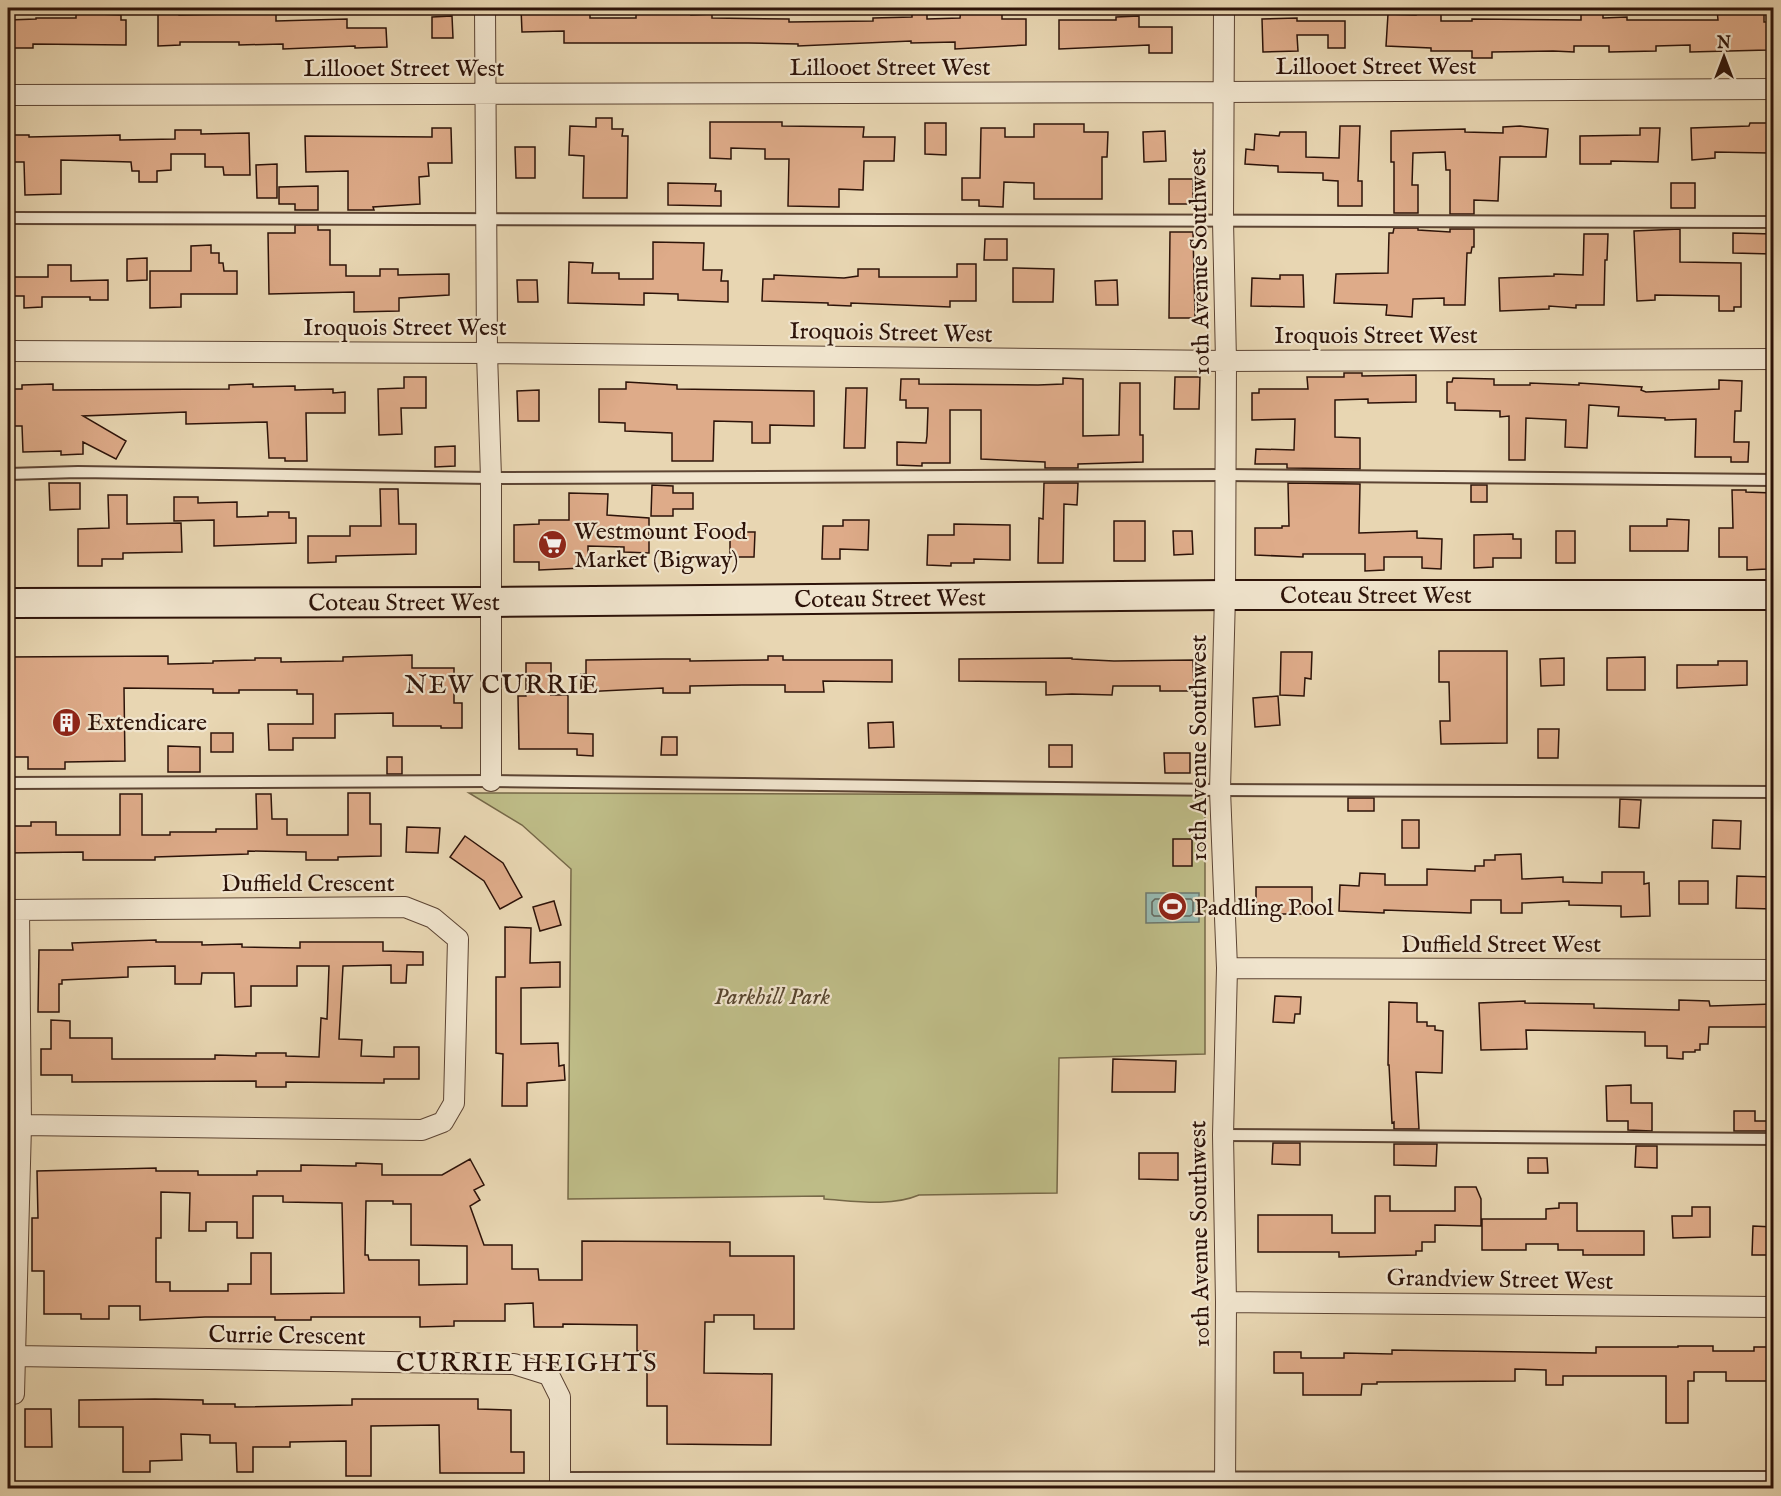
<svg xmlns="http://www.w3.org/2000/svg" width="1781" height="1496" font-family="'IM FELL English',serif">
<rect width="100%" height="100%" fill="#e8d6b2"/>
<filter id="stains"><feTurbulence type="fractalNoise" baseFrequency=".00333" numOctaves="4"/><feColorMatrix values="0 0 0 0 .2 0 0 0 0 .09 0 0 0 0 .02 0 0 0 .5 -.17"/></filter>
<radialGradient id="worn" r=".72"><stop offset=".6" stop-color="#630" stop-opacity="0"/><stop offset="1" stop-color="#630" stop-opacity=".3"/></radialGradient>
<path fill="#bebc87" stroke="#766848" stroke-width="1.5" d="M469,793l736,2v259l-146,4 -2,135 -138,2c-28,12 -65,6 -95,4v-3l-256,3 3,-330 -49,-44z"/>
<path fill="#97b9b0" stroke="#6d776d" stroke-width="1.5" d="M1146,893h53v29l-53,1z"/>
<g fill="none" stroke-linecap="round" stroke-linejoin="round">
<path stroke="#62665c" stroke-width="1.5" d="M1155,899h36l2,2v13l-3,2h-36l-2,-2v-12z"/>
</g>
<path fill="#deab89" stroke="#2d1309" stroke-width="1.5" fill-rule="evenodd" d="M521,8h25v3h44v7h46v-9l55,-1v7l21,-1v4l77,1v3l84,-1v-3l39,-1v-9h15v11l33,-1 1,-10h17v4l24,-1v8h24v26l-71,4v-7l-44,1v-2l-113,5v-2l-49,-1h-185v-12l-42,1z
M1416,8h25v13h31v-2l109,1v-10h22v8l24,-1v3h91l-1,-11h21v4l26,-1v10h4v28l-78,2v-7l-34,1v5l-47,1v-6h-35v6l-21,-1 -61,1v6h-20v-7h-41v-3l-45,-2 2,-32 28,1z
M76,13l45,2v5h5v25l-93,-1v4h-25v-28l28,-1v-1h40z
M158,13h21v2l97,-2v8l71,-2v9h39l1,19 -32,1v-2l-72,3v-5l-44,1v-3h-59v3l-22,1z
M452,16l1,22h-21v-21z
M1139,16v11h33v26h-23v-8l-90,4v-29h57v-3z
M1297,18v3h48v27h-17v-13h-31l1,16 -35,1 -1,-33z
M596,118h16v11h11l-1,7h6l-1,62h-44l1,-42 -15,-1 1,-29 26,1z
M710,122h72v4l82,1 -1,10h32l-1,24h-30l-1,29 -24,-1v18l-51,-1 1,-47h-24v-10l-34,-1v11l-21,-1z
M925,123h21v32l-21,-1z
M1750,123h19v30l-54,-1v6l-23,2 -1,-32 58,-2z
M1034,124h50v8h24l-1,25h-5v42h-68v-16l-30,-1 -1,25 -24,-1v-6h-17v-22h18l1,-50h24v9h29z
M1340,126h20l-2,55h4v25h-24v-25l-15,-1v-7l-45,-1v-6l-33,-2 1,-15 8,1 1,-16 24,2 1,-4h26v25l33,1z
M1520,126l28,3 -2,28h-46l-2,44 -24,-1v14h-24v-44h-4l-1,-18 -32,1 -1,32h6v28h-24v-51h-3v-31l74,-2v3l38,1v-6z
M432,128h19l1,35h-24l1,13 -10,1 1,27 -47,3 1,3h-26v-39l-42,1 -1,-36 127,1z
M1640,128h20l-2,34 -47,-1v3h-31v-28l60,-1z
M175,130h26v4l48,-1 1,42h-26l-1,-8h-18v-13h-34v16l-14,1v11h-18v-11h-7l-1,-9 -70,-2v34l-36,1 -1,-33h-16v-27h21v2l91,-2v5l55,-1z
M1165,131l1,30 -22,1 -1,-30z
M515,147h20v31h-19z
M277,164v34h-20l-1,-33z
M1169,179h24v25h-24z
M668,183l48,1 -1,7h6v15l-53,-1z
M1671,183h24v25h-24z
M318,186v24h-23v-6h-16v-17z
M295,225h23v5h12v35h16v11h34v-7h18v6l51,-1v21l-50,3v13l-45,1v-20l-85,2 -1,-61h27z
M1394,228h24v2l32,2v-3h24v18h-2l-1,6h-4l-2,52h-21v-7l-31,1 -1,18 -26,-2 1,-10 -53,-2 2,-29 52,-1 1,-40h4z
M1680,229v33l61,1v44h-7v4h-15v-15l-64,-1v5l-18,1 -3,-70z
M1170,232h23l2,86h-26z
M1733,233l40,1 -1,20 -39,-1z
M1584,234h24l-1,26h-2l-1,45h-28v3l-27,-2v3l-49,2 -1,-33 55,-2v-2l29,1z
M985,239h22v21h-23z
M653,242l51,1 -1,27h19l-1,11h7v21l-50,-2v-6l-34,-1v12l-76,-2 1,-41 24,1 -1,10h27v6h34z
M211,245v8h8v10h4l1,8h13v23h-56v13l-31,1v-37h41v-25z
M147,258v22l-20,1v-22z
M957,264h19v37h-26v6l-99,-4v3l-23,-1v-2l-66,-2 1,-22h11v-4l70,3 14,-2v-7h21v8h78z
M48,265h23v16l37,-1v20h-18v-3h-48v10l-18,1v-12h-16v-19h40z
M1013,268l41,1 -1,33h-40z
M1280,275h23l1,32 -53,-1 1,-28 28,1z
M517,280h20l1,22h-20z
M1117,280l1,25h-22l-1,-24z
M1344,373h18v3l54,-1v27l-48,1v-4l-33,1v37l25,1v31l-73,-1v-4h-32l1,-15 38,1 1,-31 -43,1v-27h7v-4h49l-1,-12h37z
M404,377h22v31h-25l1,26 -23,1 -1,-46 26,-1z
M1175,377h25l-1,32h-25z
M1063,378l20,1v57l36,-1 1,-52h20v52h3v27l-65,2v4h-33v-6l-64,-3v-49h-31v53h-28v3l-25,-1v-23l29,1 1,-7 1,-28h-22v-8h-6l1,-21h18v5l119,1 25,-1z
M1453,378l41,1v6h36v-2l49,2v-2l63,4 -1,3 5,2 73,-3v-9l23,1 -1,30h-6l-1,31h15l-1,20h-17v-5h-36l1,-38 -31,1v-2l-47,-2 1,-9 -30,-2 -2,43 -22,-1 1,-27 -40,-2 -1,42h-16v-44l-9,1v-6l-45,-1v-7h-8v-21h5z
M626,382l51,3v4l137,2v35l-44,-1v18h-18v-21l-38,-1 -1,40h-41v-28l-47,-2v-8l-26,-1v-33h27z
M53,384v6l176,-1v-4l24,-1v3l42,-1v4l38,-1v4l12,-1v21h-39l1,48h-22v-3h-16l-2,-36 -81,2v-12l-103,4 43,25 -10,18 -33,-17v12l-22,1v-4l-38,1 -1,-26h-14v-37h14v-4z
M846,388h21l-2,60h-21z
M539,390v31h-21l-1,-30z
M455,446v20l-20,1v-20z
M49,483h31v26l-30,1z
M1044,483h34l-1,22 -13,-1 -1,59h-25l1,-45 4,1z
M1288,483l72,1 -1,49 58,-2v7l25,1 -1,30 -19,-1v-11h-38v13l-19,1v-17h-62v3l-48,-2v-27h27v-2h7z
M652,485l21,1v7h20v16h-20v7h-22z
M1471,485h16v17h-16z
M380,489h18l1,35h17v30l-80,2v6l-28,1v-27h42v-10h31z
M1732,490h14v2l27,1v23h-6v53l-20,1v-13h-28v-29h14z
M569,493l39,1 -1,21 42,3v35l-25,-1v-5l-36,-1v16h-5v6l-44,2v-8h-25v-37l25,-1v-4h30z
M108,495h19v29l54,-1 1,29 -59,1v6h-21v7h-24v-37l31,-1z
M174,497h24v6l39,-1v15l31,-1v-4h21v6h7v25l-82,3v-26l-40,1z
M1667,519l22,1 -1,31h-58v-25h37z
M843,520h26l-1,30 -28,-1v10h-18l1,-33h20z
M1114,521h31v40h-31z
M954,524l56,1v35l-36,-1v4h-23v3l-24,-1 1,-30h26z
M1173,531h19l1,23 -19,1z
M1556,531h19v32h-19z
M730,532h25l-1,25h-24z
M1513,534v5h8v19h-28v9l-19,1v-33z
M1439,651h68v92l-66,1 -1,-23h10l-1,-39h-10z
M1281,652h31l-1,27 -6,-1 -1,18 -24,-1z
M412,655v13h42v35h8v25h-21v-2h-48v-13l-58,1v24h-42v12h-24l-1,-26h45v-30h-16v-4h-58v3h-26v-4l-89,-1 1,73 -60,1v7h-37v-12h-20v-100l160,-1v8l45,-1v-2l42,-1v-2h26v4l62,-1v-4z
M768,656h15v4h109v22l-69,-1 1,11h-39v-7h-43l-52,1v7h-27v-5l-82,4v-18h5v-14l77,-1h27v2l78,-1z
M1645,657v33h-38v-32z
M1072,658v1l42,2 79,-1 1,31h-34v-5h-47l-1,9 -40,-1 -26,1v-13l-87,-1v-22z
M1564,658v27l-23,1 -1,-27z
M1718,661h29v24l-70,3v-23h41z
M526,663h25v32h17v38l25,1v22l-16,-1v-6h-58l-1,-53h8z
M1278,696l2,29 -25,2 -2,-29z
M893,722l1,25 -25,1 -1,-25z
M1538,729h21l-1,29h-20z
M211,733h22v19h-22z
M662,737h15v18h-16z
M1049,745h23v22h-23z
M168,746l32,1v25h-32z
M1164,753h26v20h-25z
M387,757h15v17h-15z
M348,793h22v31h11v32l-43,1v3h-32v-8l-58,-1v3l-93,3v3h-72v-8l-75,1v-27h23v-4h25v13h64v-41h22v41h28v-3h46v-3h41l-1,-35h15l1,25h15v16h61z
M1348,798h26v13h-26z
M1620,799l21,1 -2,28 -20,-1z
M1402,820h17v28h-17z
M1713,820l28,1 -1,28 -28,-1z
M407,827l33,1 -2,25 -32,-1z
M465,836l38,27 19,34 -22,12 -16,-28 -34,-24z
M1173,839h19v27h-19z
M1521,854l1,25 41,-2v5l39,1v-11h42v12l5,-1 1,33 -29,1v-11l-52,-1v-4l-47,2v10h-21v-13h-30v13l-87,-3v3l-45,-2 1,-26 19,1 1,-13 25,1v11h42v-16l48,2v-5h9v-6h11v-5z
M1737,876l36,1v32l-37,-1z
M1679,881h29v23h-29z
M1256,887h56v27h-56z
M554,901l7,24 -21,6 -7,-24z
M505,927l26,1 -1,35 30,-1v25l-39,1v56l37,-1 1,23 5,-1 1,15 -38,3v23h-25l1,-52 -7,-1v-76h9z
M156,940v2h46v3l40,-1v3l58,1v-6h83v9l40,1v13h-16l-1,18h-15v-18l-48,1 -4,73 23,1 -1,16 33,1v-10h25v32h-35v4l-98,-1v5h-30v-6l-184,1v-7h-31v-26h10v-29l19,1v17h42v21h103v-4l41,1v-3h30v3l33,1 2,-39 6,1 2,-53h-32v20h-46v20l-16,1 -1,-34h-32l-1,11h-26v-18l-47,1v10l-66,3v4h-3v28h-21l1,-62h34l-1,-7z
M1275,996l26,1 -1,17h-5l-1,9 -21,-1z
M1679,1000l30,1 1,5 63,-2v23h-64l-1,17h-8v6h-5v2h-12v7l-16,-1v-12h-22v-14l-119,-2 1,19 -46,1 -2,-47 46,-2v2l69,1v4l85,2z
M1389,1002l28,1v19h10v4h8v4l8,1 -1,42 -26,-1 3,57h-25v-7l-2,1 -3,-58h-1z
M1113,1059l63,2 -1,31h-63z
M1631,1085v18h21v28l-24,-1v-9h-21l-1,-35z
M1734,1111h21v10h18v10h-39z
M1273,1143h27v22l-28,-1z
M1394,1144h43l-1,22 -42,-1z
M1636,1146h21v22l-22,-1z
M1139,1153h39v27l-39,-1z
M1528,1158h19l1,15h-20z
M470,1159l14,26 -10,5 6,10 -10,6 14,39h28v24h26l1,11h43v-39l148,1v14h64v73h-40v-14h-40v7h-9l-1,51 68,1 -1,71 -104,-1v-38h-20v-55h-10v-26l-74,-1v3h-29l-1,-24 -28,1v17h-51v5l-34,1v-10h-109v3h-36v-3h-70l-65,3v-14h-31v13h-28v-5h-37v-43h-12v-53h6l-1,-47 119,-3v3h42v4h59v-4h44v-6l55,1v-3l26,1v11h60zM161,1192l29,1 -1,38h17v-9h31v16h16v-42h30v6l59,1 2,90 -73,1v-41h-20v31h-23v7h-58v-9h-14v-44h5zM366,1201h27v3h18v41l56,1v38l-48,1v-25h-50l-1,-5h-3z
M1455,1187h21l5,12v27l-46,-1v17h-13v9h-6v4l-77,2v-5h-81v-37h74v18h43v-37h15v15h65z
M1559,1203h18v28h67v24h-61v-5h-25v-6h-32v6h-44v-31h64v-10l13,-1z
M1692,1207h18v30l-37,1 -1,-22h20z
M1753,1226l20,1v28h-21z
M1678,1346h35v5h41v-4h19v34h-47v-9h-32v9h-6v42h-22v-47h-103v9h-17v-15l-31,-1v12l-138,1v2h-15l-1,11h-58v-22h-29v-21h27v6h43v-5l48,1v-4l204,3v-6h82z
M155,1399l48,1v4h32v3l117,-2v-6h126v10l33,1v42h13v21h-84l-1,-48 -68,1v50h-25v-35l-56,1v5h-37v25h-16l-1,-29h-26v-8l-29,-1 1,26 -32,1v11h-27v-45h-44v-27z
M25,1409h26l1,38h-27z"/>
<g fill="none" stroke-linecap="round" stroke-linejoin="round">
<defs>
<path id="lane" d="M8,218c588,-2 1177,3 1766,4
M8,474l70,-2 413,6 734,-3 549,5
M8,783l483,-2 729,9 554,2
M1223,1135l551,4
M560,1478l1214,-1"/>
<path id="street" d="M485,8l2,345 4,125v303
M1224,8l-1,213 3,140 -1,234 -5,195 7,178 -4,167 3,167 -1,186
M8,95l1216,-3 550,-3
M8,351l479,2 739,8 548,-2
M8,910l397,-3 28,11 25,21 -4,164 -11,19 -21,8 -401,-5
M1227,968l547,2
M1226,1302l548,5
M15,1356l499,8 35,11 11,22v91
M14,1394l7,-269 -2,-215"/>
<g id="secondary">
<path id="s1" d="M8,603l482,-1 735,-7h549"/>
</g>
</defs>
<use href="#lane" stroke="#5c4433" stroke-width="14"/>
<use href="#street" stroke="#5c4433" stroke-width="22"/>
<use href="#secondary" stroke="#2d1309" stroke-width="32"/>
<use href="#lane" stroke="#f0e4cd" stroke-width="10"/>
<use href="#street" stroke="#f0e4cd" stroke-width="20"/>
<use href="#secondary" stroke="#f0e4cd" stroke-width="28"/>
</g>
<defs>
<symbol id="supermarket-disc" viewBox="-11 -11 22 22"><circle r="9.5" fill="#8f2418" stroke="#f0e4cd"/><path d="M-6-5.5h2.5l.6 2H6L4.5 2H-2.5L-4.4-4H-6ZM-1.5 3.2a1.3 1.3 0 1 0 .1 0ZM3 3.2a1.3 1.3 0 1 0 .1 0Z" fill="#fff"/></symbol>
<symbol id="building-disc" viewBox="-11 -11 22 22"><circle r="9.5" fill="#8f2418" stroke="#f0e4cd"/><path d="M-4-6H4V6H1V3H-1V6H-4ZM-2.5-4.3h1.7v1.8h-1.7ZM.8-4.3h1.7v1.8H.8ZM-2.5-1h1.7V.8h-1.7ZM.8-1h1.7V.8H.8Z" fill="#fff"/></symbol>
<symbol id="stadium-disc" viewBox="-11 -11 22 22"><circle r="9.5" fill="#8f2418" stroke="#f0e4cd"/><path d="M0-5a6.5 5 0 1 0 0 10a6.5 5 0 1 0 0-10ZM-3.5-1.8h7v3.6h-7Z" fill="#fff"/></symbol>
</defs>
<g fill-rule="evenodd">
<use href="#supermarket-disc" x="536" y="528" width="33" height="33"/>
<use href="#building-disc" x="50" y="706" width="33" height="33"/>
<use href="#stadium-disc" x="1156" y="890" width="33" height="33"/>
</g>
<g text-anchor="middle" stroke-width="4.5" stroke-linejoin="round" paint-order="stroke">
<g font-size="24" fill="#2d1309" stroke="#f0e4cd">
<text x="1376" y="74">Lillooet Street West</text>
<text x="890" y="75">Lillooet Street West</text>
<text x="404" y="76">Lillooet Street West</text>
<text transform="translate(1199 262) rotate(-91)" y="8">10th Avenue Southwest</text>
<text x="405" y="335">Iroquois Street West</text>
<text transform="translate(891 332) rotate(1)" y="8">Iroquois Street West</text>
<text x="1376" y="343">Iroquois Street West</text>
<text dy="8" stroke="none"><textPath href="#s1" startOffset="1368">Coteau Street West</textPath></text>
<text dy="8" stroke="none"><textPath href="#s1" startOffset="882">Coteau Street West</textPath></text>
<text dy="8" stroke="none"><textPath href="#s1" startOffset="396">Coteau Street West</textPath></text>
<text transform="translate(1198 748) rotate(-90)" y="8">10th Avenue Southwest</text>
<text x="308" y="891">Duffield Crescent</text>
<text x="1501" y="952">Duffield Street West</text>
<text transform="translate(1199 1234) rotate(-91)" y="8">10th Avenue Southwest</text>
<text transform="translate(1500 1279) rotate(1)" y="8">Grandview Street West</text>
<text transform="translate(287 1335) rotate(1)" y="8">Currie Crescent</text>
</g>
<g font-size="24" fill="#2d1309" stroke="#f0e4cd" text-anchor="start">
<text x="574" y="539">Westmount Food<tspan x="574" dy="28">Market (Bigway)</tspan></text>
<text x="87" y="730">Extendicare</text>
<text x="1194" y="915">Paddling Pool</text>
</g>
<g font-size="24" font-style="italic" fill="#58462f" stroke="#f0e4cd">
<text x="772" y="1004">Parkhill Park</text>
</g>
<g font-size="26" letter-spacing="1.5" fill="#2d1309" stroke="#f0e4cd">
<text x="502" y="693">NEW CURRIE</text>
<text x="527" y="1371">CURRIE HEIGHTS</text>
</g>
</g>
<rect width="1781" height="1496" fill="none" stroke="#e8d6b2" stroke-width="30"/>
<rect x="9" y="9" width="1763" height="1478" fill="none" stroke="#2d1309" stroke-width="3"/>
<rect x="15" y="15" width="1751" height="1466" fill="none" stroke="#2d1309" stroke-width="1.5"/>
<g transform="translate(1724 57)" stroke="#f0e4cd" stroke-width="4.5" paint-order="stroke">
<path d="M0-4.5L10 22L0 15L-10 22Z" fill="#2d1309"/>
<text y="-9" font-size="16" font-weight="bold" text-anchor="middle" fill="#2d1309">N</text>
</g>
<rect width="100%" height="100%" filter="url(#stains)"/>
<rect width="100%" height="100%" fill="url(#worn)"/>
</svg>
